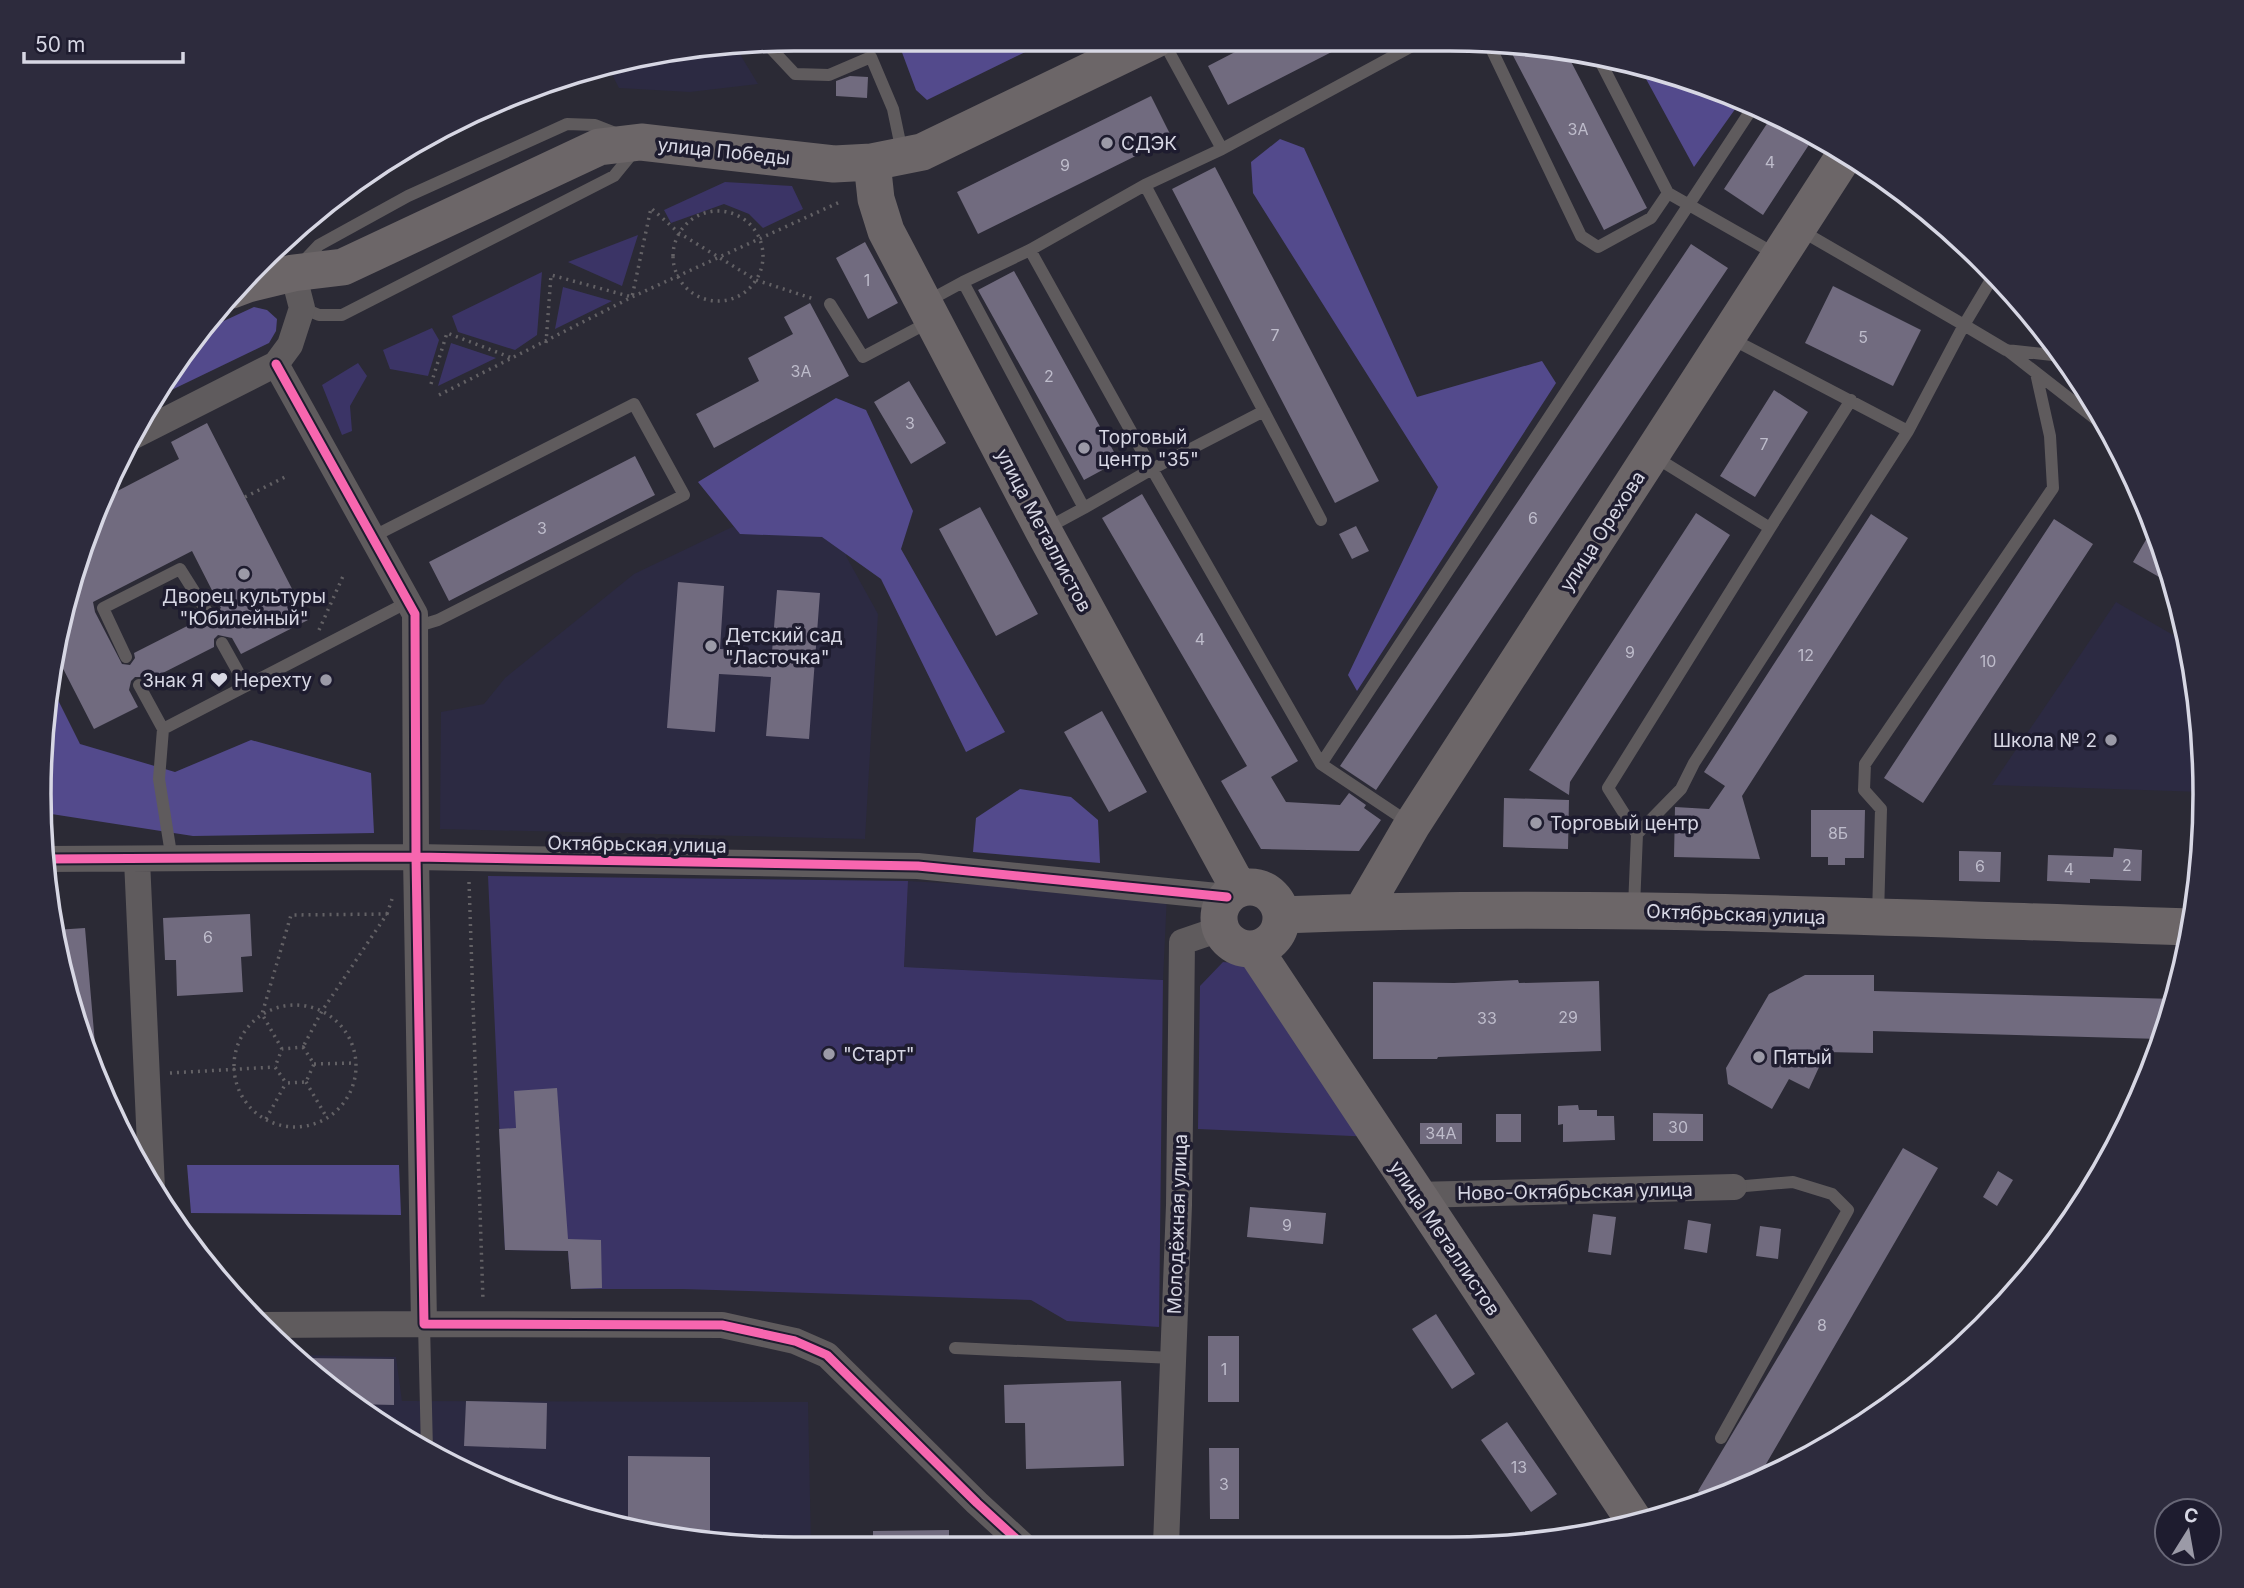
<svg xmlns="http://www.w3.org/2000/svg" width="2244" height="1588" font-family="Inter,sans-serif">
<rect width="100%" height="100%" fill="#2b2a35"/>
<path fill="#2c2a42" d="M735,46l23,38 -68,8 -71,-4 -13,-25z
M774,507l72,24v25l32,58 -13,225 -425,-10 1,-117 43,-8 21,-26 129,-104z
M2116,602l71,41 12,53 3,96 -210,-7z
M908,881l259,14 -4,85 -259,-13z
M293,1355l103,2 6,44 406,1 3,145 -66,1 -146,-24 -140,-53 -125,-78z"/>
<path fill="#3b3466" d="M725,182l67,4 11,23 -40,19 -14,-14 -25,-10 -53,19 -7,-13z
M638,235l-16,51 -54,-24z
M542,272l-5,63 -22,15 -57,-18 -6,-16z
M563,287l49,14 -57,28z
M432,328l7,12 -11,36 -38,-7 -7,-19z
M451,343l45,15 -58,28z
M358,363l9,13 -17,30 2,25 -10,4 -20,-50z
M488,876l420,5 -4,86 259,13 -4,347 -92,-6 -36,-21 -349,-11h-111l-3,-38 -63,-1z
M1223,962l37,3 114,172 -176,-8 2,-143z"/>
<path fill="#534a8c" d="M897,39h155l-125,61 -11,-10z
M1639,66l104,32 -49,69z
M1280,139l24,9 113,249 125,-36 14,22 -199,308 -9,-16 90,-188 -185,-294 -2,-31z
M254,307l13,3 10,9 -1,12 -7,12 -110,53 43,-65z
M836,398l30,12 47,101 -12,38 104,183 -39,20 -85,-173 -59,-42 -82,-3 -42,-52z
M48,680l32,64 95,28 76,-32 120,33 3,60 -181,3 -148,-23v-118z
M1020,789l51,8 27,23 2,43 -127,-11 3,-34z
M187,1165h212l2,50 -210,-2z"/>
<path fill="#716b7f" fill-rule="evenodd" d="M1262,38h97l-131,67 -20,-39z
M1507,44l58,6 82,158 -43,22z
M850,76l18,1 -1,21 -31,-2v-15z
M1151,96l21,42 -194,96 -21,-42z
M1774,113l42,21 -53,81 -39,-26z
M1215,167l164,314 -44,22 -163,-314z
M865,242l33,61 -30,16 -32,-61z
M1691,244l37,24 -352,522 -36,-24z
M1014,271l105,190 -35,19 -106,-190z
M1833,286l88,44 -28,56 -88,-43z
M810,303l39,73 -135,72 -18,-34 63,-33 -11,-23 45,-24 -9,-17z
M909,381l37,62 -35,21 -37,-62z
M1774,390l34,22 -53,85 -35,-21z
M207,423l101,197 -67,34 -9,-16 -14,-3 -4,4v8l-67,34 -4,-4h-8l-4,4 -2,9 9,17 -44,22 -40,-78 10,-53 38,-99 77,-40 -8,-17zM192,551l29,57 -4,3 -1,9 -7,4 -8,-5 -67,34 1,5 -5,7 -8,-1 -27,-52 -2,-10z
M635,456l20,39 -206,106 -20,-39z
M1142,494l156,267 -27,16 15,25 54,3 9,-12 17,12 -2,3 17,12 -22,31 -98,-2 -40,-68 26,-15 -145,-248z
M980,507l58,107 -42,22 -57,-107z
M1696,513l34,22 -160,247 -1,13 -40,-25z
M1871,514l37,24 -166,258 18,63 -86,-2 1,-50 34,2 16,-23 -21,-14z
M2054,519l39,25 -170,259 -39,-25z
M1356,526l13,25 -17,8 -13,-25z
M2154,526l12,26 7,33 -40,-23z
M678,582l46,4 -4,63 52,3 5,-62 43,3 -11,146 -43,-3 5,-59 -52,-3 -4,58 -48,-4z
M1102,711l45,81 -38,20 -45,-80z
M1504,798l65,2 -1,49 -65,-2z
M1811,810h54l-1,48h-19v7h-17v-8h-17z
M2114,848l28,2 -1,31 -51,-2v4l-43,-2 1,-26 65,2z
M1959,851l42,1 -1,30 -41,-1z
M250,914l2,42 -11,1 2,35 -66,4 -1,-36h-11l-2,-42z
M85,928l10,116 -9,1 -31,-115z
M1805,975h69v16l302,8 -15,40 -288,-8v22l-47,-1 -17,37 -20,-10 -17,30 -44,-25 -2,-16 43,-74z
M1518,980l1,3 80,-2 2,70 -163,6 -1,2h-64v-77l81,1z
M557,1088l11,151 33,1 1,48 -31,1 -3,-38 -63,-1 -6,-121 17,-1 -2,-37z
M1578,1105l1,5h18v6h17l1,24 -52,2v-18l-5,1v-19z
M1653,1113l50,1v27h-50z
M1496,1114h25v28h-25z
M1420,1123h42v21h-42z
M1903,1148l35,20 -183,315 -49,18 -8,-10z
M1998,1171l15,9 -16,26 -14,-9z
M1250,1207l76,6 -3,31 -76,-7z
M1593,1214l23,3 -5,38 -23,-3z
M1688,1220l23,4 -4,29 -23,-4z
M1760,1226l21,3 -3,30 -22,-3z
M1436,1314l39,60 -23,15 -40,-60z
M1208,1336h31v66h-31z
M297,1358l97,1v46l-42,-1 -18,-11z
M1121,1381l3,85 -98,3 -1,-46h-20l-1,-38z
M466,1401l81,2 -1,46 -82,-3z
M1507,1422l50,72 -26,18 -50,-72z
M1209,1448h30v71h-29z
M628,1456l82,1v85l-82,-13z
M949,1530v17h-76v-16z"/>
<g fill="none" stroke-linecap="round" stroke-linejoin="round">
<path stroke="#636165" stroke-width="3.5" stroke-dasharray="2 5" stroke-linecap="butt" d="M673 256a45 45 0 1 1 90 0a45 45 0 1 1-90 0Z
M546,343l5,-68 81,22 19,-89 28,25 77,47 58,19
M431,384l16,-51 65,25
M439,395l193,-98 210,-96
M245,497l40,-20
M319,630l25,-56
M469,882l14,419
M387,914l5,-15
M234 1066a61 61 0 1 1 122 0a61 61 0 1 1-122 0Z
M303,1047l11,17 -8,18 -20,1 -11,-16 7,-18z
M282,1049l-20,-35 29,-99 96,-1 -65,97 -19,36
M314,1064l42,-1
M170,1073l105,-6
M306,1082l21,36
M266,1119l20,-36"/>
<path stroke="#5f5b5d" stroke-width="12" d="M1162,39l60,110
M765,42l30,32 34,1 42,-18 22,52 9,43
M1488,42l93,194 17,11 53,-29 17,-25 109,62
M1596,53l72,140
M1145,185l176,335
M1030,250l122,219 169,295 434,-660
M300,265l19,-20 89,-49 159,-72 28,1 23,9
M1995,273l-31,52 42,25 55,6
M963,282l67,-32 115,-65 77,-36 203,-110
M928,301l35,-19 121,226 -37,20
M830,304l33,53 68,-36
M302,308l17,7h23l272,-139 22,-27
M1730,338l178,93 56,-106 -164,-95
M2007,350l104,81
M1655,457l115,71 81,-128
M1084,508l68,-39 112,-58
M372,537l262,-133 50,91 -246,125 -23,7
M222,643l24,43
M126,657l-23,-49 77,-39 29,46
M139,685l24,44 245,-127
M163,729l-4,50 13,81
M1321,764l90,60
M1637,834l44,-45 13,-26 214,-332
M1634,907l3,-73 -29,-46 162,-260
M1878,915l3,-106 -17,-19 1,-26 188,-276 -3,-52 -14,-63
M424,1324l3,127
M955,1348l218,10
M1721,1438l127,-228 -16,-16 -39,-12 -59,5"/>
<path stroke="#5f5b5d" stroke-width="26" d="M276,364l139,250 1,243 8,467 298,1 73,16 32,14 150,148 47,43
M132,437l144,-73 14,-19 12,-37 -9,-35
M45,859l371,-2 502,9 309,31
M137,860l15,329
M1416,1195l318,-8
M262,1325l162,-1
M1166,1545l13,-340 3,-263 38,-13"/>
<path stroke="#6c6668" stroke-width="37" d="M872,162l4,37 10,32 157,299 196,359
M232,290l16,-6 45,-11 50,-6 256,-120 42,-5 193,22 38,-2 50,-10 234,-113
M1219 918a31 31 0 1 1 62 0a31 31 0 1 1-62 0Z
M1362,911l50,-86 434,-672
M1281,915c303,-13 606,3 909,12
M1255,950l382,575"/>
<defs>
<path id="cycleway" d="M276,364l139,250 1,243 8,467 298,1 73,16 32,14 150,148 47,43
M45,859l371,-2 502,9 309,31"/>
</defs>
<use href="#cycleway" stroke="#1e1c2f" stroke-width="13"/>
<use href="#cycleway" stroke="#f766af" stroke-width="9"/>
</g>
<g fill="#9b9aa7" stroke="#1e1c2f" stroke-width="2.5">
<circle cx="1107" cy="143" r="7"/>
<circle cx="1084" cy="448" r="7"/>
<circle cx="244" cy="574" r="7"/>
<circle cx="711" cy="646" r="7"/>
<circle cx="326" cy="680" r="7"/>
<circle cx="2111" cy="740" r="7"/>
<circle cx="1536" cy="823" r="7"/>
<circle cx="829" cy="1054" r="7"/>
<circle cx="1759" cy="1057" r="7"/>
</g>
<g text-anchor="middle" stroke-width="7" stroke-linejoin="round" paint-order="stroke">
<g font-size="16" fill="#bebccb">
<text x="1578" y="135">3А</text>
<text x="1770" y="168">4</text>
<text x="1065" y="171">9</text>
<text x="867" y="286">1</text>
<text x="1275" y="341">7</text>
<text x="1863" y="343">5</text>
<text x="801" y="377">3А</text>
<text x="1049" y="382">2</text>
<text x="910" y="429">3</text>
<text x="1764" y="450">7</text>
<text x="1533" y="524">6</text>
<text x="542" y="534">3</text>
<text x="1200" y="645">4</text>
<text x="1630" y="658">9</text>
<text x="1806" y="661">12</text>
<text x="1988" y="667">10</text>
<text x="1838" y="839">8Б</text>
<text x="2127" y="871">2</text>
<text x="1980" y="872">6</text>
<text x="2069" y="875">4</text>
<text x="208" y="943">6</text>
<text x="1568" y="1023">29</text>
<text x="1487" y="1024">33</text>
<text x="1678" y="1133">30</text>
<text x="1441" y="1139">34А</text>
<text x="1287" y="1231">9</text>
<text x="1822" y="1331">8</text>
<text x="1224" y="1375">1</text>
<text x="1519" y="1473">13</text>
<text x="1224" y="1490">3</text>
</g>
<g font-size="19" fill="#d7d7e4" stroke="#1e1c2f" text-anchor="start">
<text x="1121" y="150">СДЭК</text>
<text x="1098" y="444">Торговый<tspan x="1098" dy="22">центр "35"</tspan></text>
<text x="244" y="603" text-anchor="middle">Дворец культуры<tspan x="244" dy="22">"Юбилейный"</tspan></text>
<text x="725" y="642">Детский сад<tspan x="725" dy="22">"Ласточка"</tspan></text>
<text x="312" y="687" text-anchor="end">Знак Я ❤ Нерехту</text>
<text x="2097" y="747" text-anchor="end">Школа № 2</text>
<text x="1550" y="830">Торговый центр</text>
<text x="843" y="1061">"Старт"</text>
<text x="1773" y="1064">Пятый</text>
</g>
<g font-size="19" fill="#d7d7e4" stroke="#1e1c2f">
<text transform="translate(724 151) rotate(6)" y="7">улица Победы</text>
<text transform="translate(1044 530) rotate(62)" y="7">улица Металлистов</text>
<text transform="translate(1602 531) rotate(-57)" y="7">улица Орехова</text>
<text transform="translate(637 844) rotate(1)" y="7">Октябрьская улица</text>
<text transform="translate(1736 914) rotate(2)" y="7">Октябрьская улица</text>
<text transform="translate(1575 1191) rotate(-1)" y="7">Ново-Октябрьская улица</text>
<text transform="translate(1177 1224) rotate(-88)" y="7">Молодёжная улица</text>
<text transform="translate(1445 1238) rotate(56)" y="7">улица Металлистов</text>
</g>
</g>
<path d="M0 0H2244V1588H0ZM794 51H1450A743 743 0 0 1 2193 794V794A743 743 0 0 1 1450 1537H794A743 743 0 0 1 51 794V794A743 743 0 0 1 794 51Z" fill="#2d2b3d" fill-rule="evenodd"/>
<path fill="none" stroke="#d7d7e4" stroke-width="3.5" d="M794 51H1450A743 743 0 0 1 2193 794V794A743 743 0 0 1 1450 1537H794A743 743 0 0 1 51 794V794A743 743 0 0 1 794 51Z"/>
<g transform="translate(2188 1532) rotate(11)"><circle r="33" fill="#1e1c2f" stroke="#686777" stroke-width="2"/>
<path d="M0-5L12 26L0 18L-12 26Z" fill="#9b9aa7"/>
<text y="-10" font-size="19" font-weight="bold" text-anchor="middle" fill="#d7d7e4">С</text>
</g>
<path d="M24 52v10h159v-10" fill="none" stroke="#d7d7e4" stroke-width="3.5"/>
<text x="35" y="52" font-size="21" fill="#d7d7e4" stroke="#1e1c2f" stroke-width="5" paint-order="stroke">50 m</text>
</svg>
